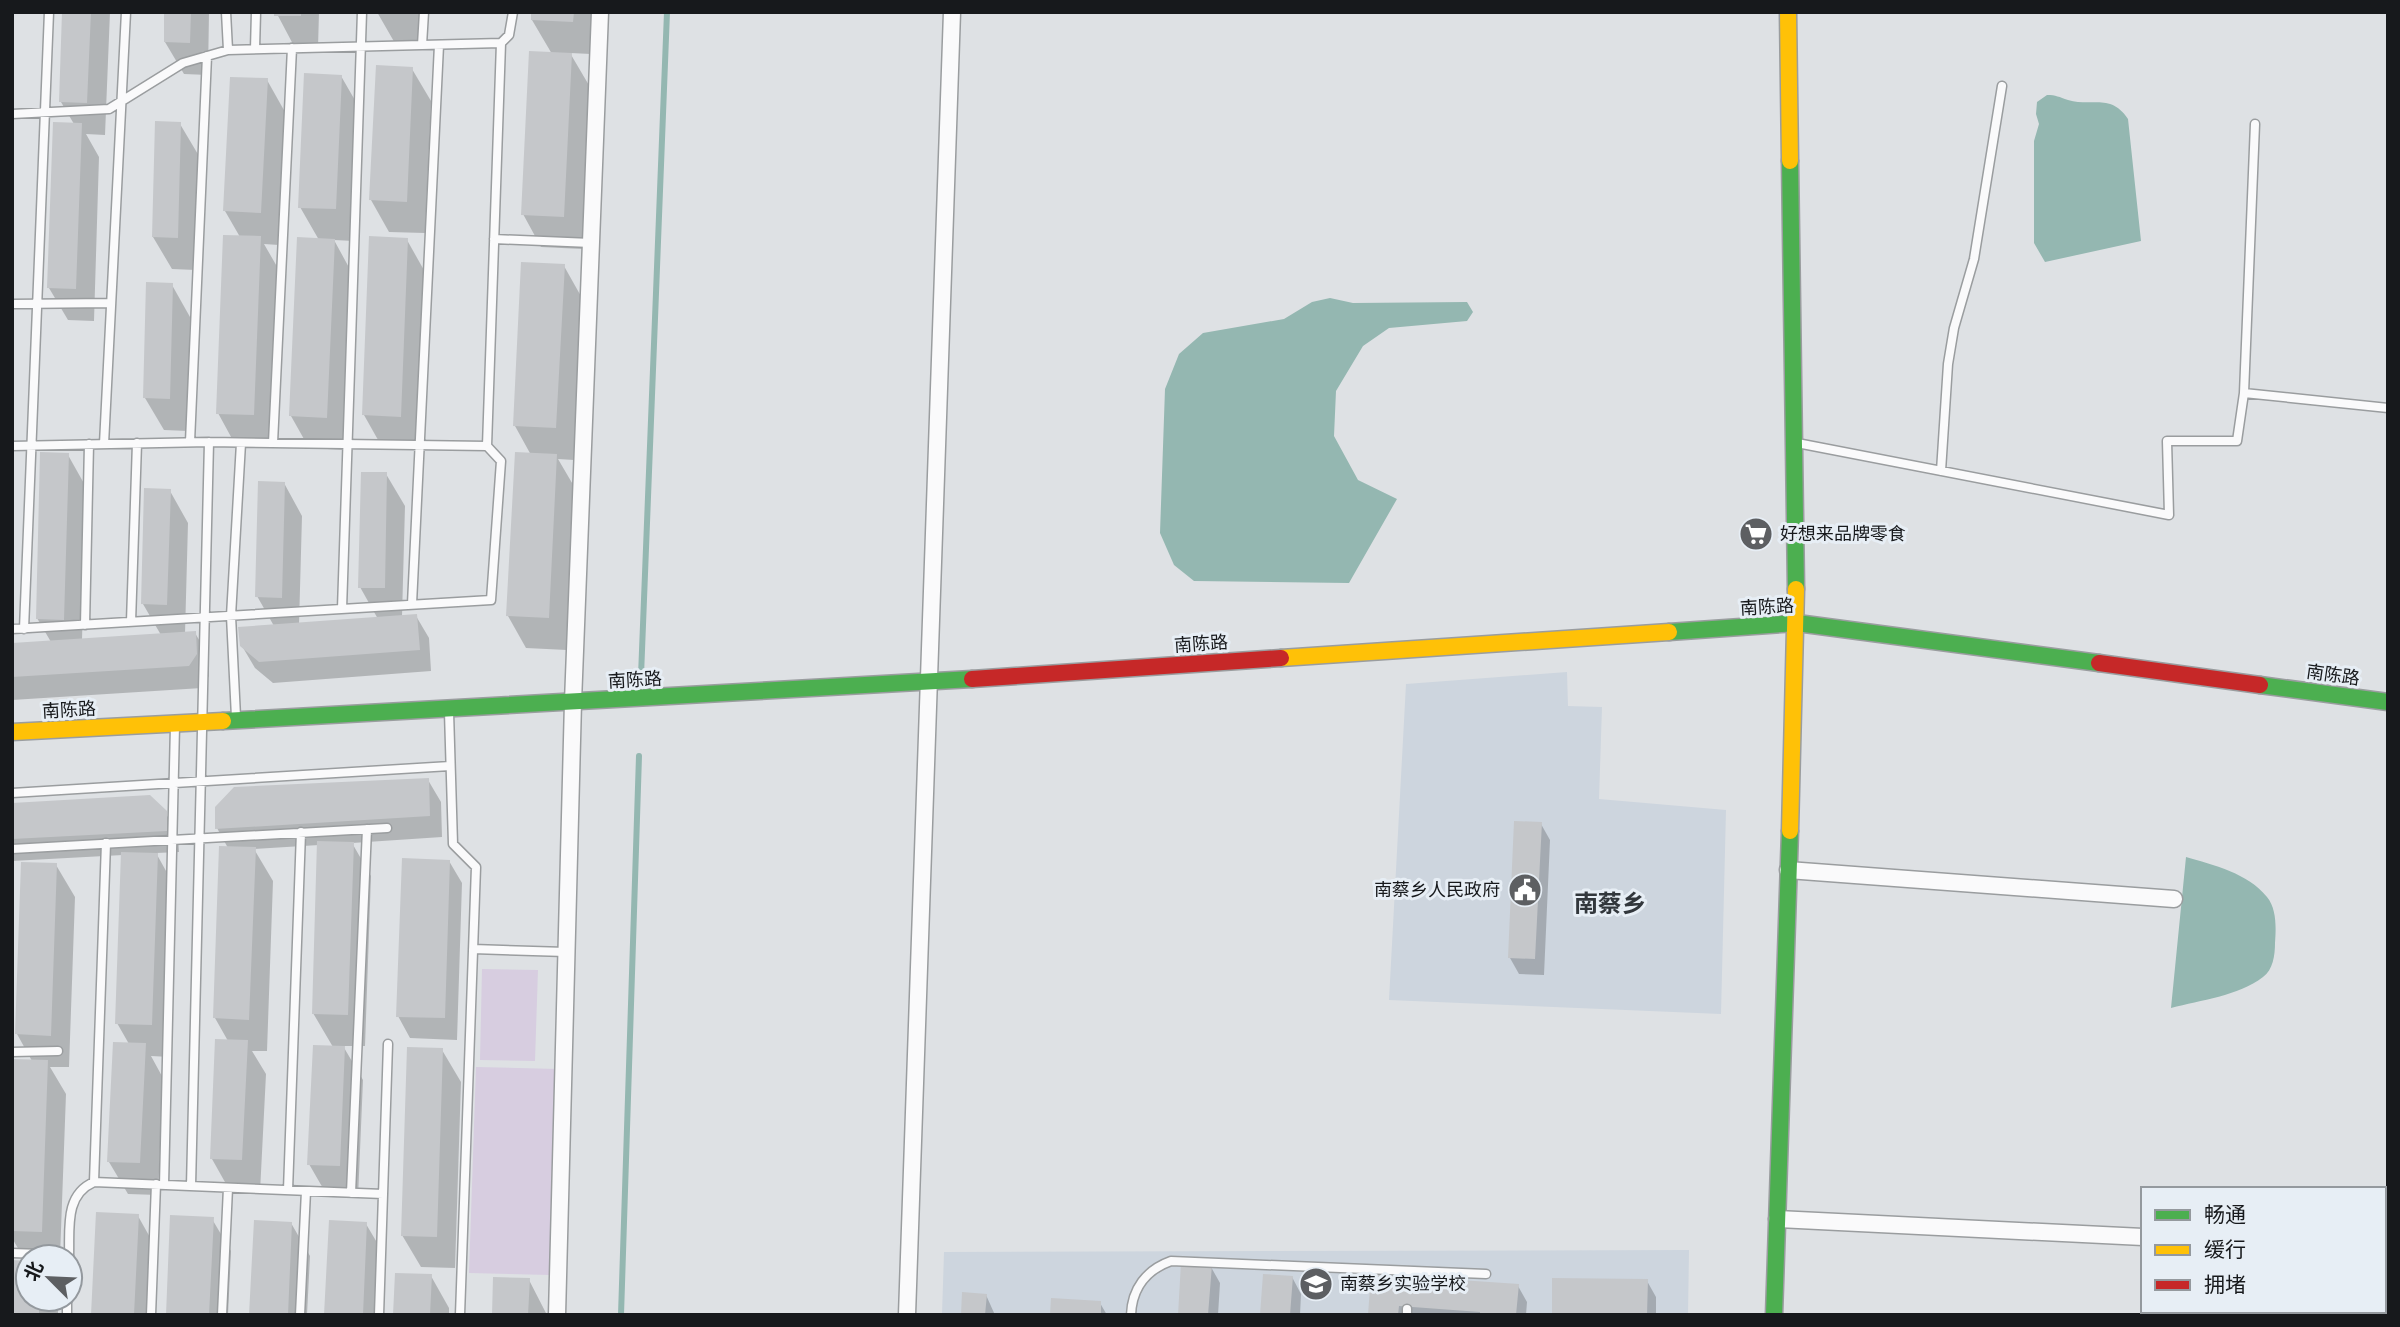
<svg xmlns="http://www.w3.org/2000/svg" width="2400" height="1327" font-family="'Open Sans','Noto Sans SC',sans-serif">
<rect width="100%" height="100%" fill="#dee1e4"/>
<path fill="#cdd5de" d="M1567,672l1,34 34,1 -3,92 127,11 -5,204 -332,-14 17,-316z
M1689,1250l-1,65h-746l2,-63z"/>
<path fill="#d7cde0" d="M482,969l56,1 -3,91 -55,-1z
M476,1067l82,2 -8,206 -81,-2z"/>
<path fill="#94b7b1" d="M2047,95c9,0 12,2 21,5 24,7 43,-7 60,19l13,122 -96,21 -11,-19v-102l5,-17 -3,-10 1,-12z
M1330,298l23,5 114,-1 6,10 -6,9 -78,7 -26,18 -27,45 -2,45 24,44 39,19 -48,84 -155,-2 -20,-16 -14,-32 5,-144 14,-35 24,-21 81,-14 28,-17z
M2186,857c27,8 62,16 81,40 10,12 9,32 8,46 0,12 -2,27 -12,34 -25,19 -62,23 -92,31z"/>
<path fill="#0003" d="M64,12h46l-5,123 -19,-1 13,23 -5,164 -26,-1 -19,-32 25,-164 -13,-22z
M166,12h43l-1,63 -24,-1 -19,-32z
M276,12h43l-1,36h-23z
M377,12h43l-1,33h-23z
M533,12h60l-2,42 -21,-1 20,34 -8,162 -41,-2 -18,-33 29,-160 -20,-34z
M412,69l19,32 -6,132 -36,-1 -18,-32z
M341,76l19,33 -6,132 -20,-1 18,33 -7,177 -36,-2 -18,-32 28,-176 -19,-33z
M267,80l18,32 -6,133 -15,-1 15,26 -7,177 -36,-1 -18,-33 22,-176 -15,-26z
M180,124l19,32 -3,114 -24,-1 -19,-32z
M407,240l18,32 -7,177 -36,-2 -18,-32z
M564,266l18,32 -8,162 -16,-1 17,29 -8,162 -41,-2 -18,-32 23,-161 -16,-29z
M172,285l18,32 -2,114 -24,-1 -19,-32z
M68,455l18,32 -4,153 79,-5 -18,-31 27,-113 18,32 -3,111 10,-1 13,22 1,21 -7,12 -190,12v-55l39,-3 -14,-24z
M386,474l19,32 -3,111 14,-1 13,22 2,33 -158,12 -18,-15 -13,-22 32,-20 -17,-30 27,-113 18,33 -3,109 79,-6 -18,-32z
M428,780l13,22 1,35 -90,6 19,33 -6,170h-22l20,34 -5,118 -30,-1 -19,-33 24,-117 -20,-34 6,-168 -65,4 19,32 -6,170h-15l14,23 -6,118 -30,-1 -18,-32 16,-118 -13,-23 13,-170 -11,-20z
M12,804l153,8 13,23 1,17 -23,1 19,34 -5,170 -19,-1 12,22 -5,117 -30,-1 -19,-32 20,-118 -12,-21 6,-168 -111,6z
M1541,824l9,16 -6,135 -25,-1 -9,-16z
M449,861l13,22 -5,157 -47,-2 -12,-22z
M56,865l19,32 -6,170h-19l16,27 -6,163h-32v42h30v16h-46l14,-53 -14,-24v-138l20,-39 -15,-27z
M442,1050l19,32 -6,186 -34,-1 -19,-32z
M138,1216l18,32 -3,67h-61z
M212,1219l19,32 -3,64h-60z
M291,1223l19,33 -3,59h-56z
M366,1224l19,32 -3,59h-56z
M1211,1267l9,16 -2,32h-38z
M431,1276l18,32v7h-54z
M1373,1276l145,10 9,16 -1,13h-156z
M1292,1277l9,17 -1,21h-38z
M529,1280l18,35h-54z
M1647,1281l9,16v18h-103z
M986,1295l9,20h-32z
M1100,1303l7,12h-56z"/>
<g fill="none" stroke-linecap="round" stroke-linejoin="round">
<path stroke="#94b7b1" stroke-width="6" d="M641,676l26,-664
M621,1315l18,-559"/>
</g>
<path fill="#c5c7ca" d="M62,12h29l-4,91 -28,-1z
M164,12h27l-1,31 -26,-1z
M274,12h27v4h-27z
M531,12h43l-1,10 -42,-2z
M529,51l43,2 -8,164 -43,-2z
M376,65l37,2 -6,135 -38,-2z
M304,73l38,2 -6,134 -38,-1z
M230,77l38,1 -7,135 -38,-2z
M155,121l26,1 -3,116 -26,-1z
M53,122l29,1 -6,166 -29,-1z
M223,235l38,1 -7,179 -38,-1z
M369,236l39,2 -7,179 -39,-2z
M297,237l38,2 -8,179 -38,-2z
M521,262l44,2 -9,164 -43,-2z
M146,282l27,1 -3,116 -27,-1z
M40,452l29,1 -5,167 -28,-1z
M515,452l42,2 -8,164 -43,-2z
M361,472h26l-2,116h-27z
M258,481l27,1 -3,116 -27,-1z
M144,488l27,1 -4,116 -26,-1z
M417,614l3,36 -161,12 -19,-16 -2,-19z
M196,631l1,23 -8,12 -177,11v-34z
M429,778l1,38 -215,13v-22l19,-20z
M150,795l17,16v20l-155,8v-36z
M1514,821l28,1 -7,137 -27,-1z
M317,841l37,1 -6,173 -36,-1z
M219,846l37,1 -7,173 -36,-2z
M121,852l37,1 -6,172 -37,-1z
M402,858l48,2 -5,158 -49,-1z
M21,862l36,1 -6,173 -36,-2z
M215,1039l33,1 -6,120 -32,-1z
M113,1042l33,1 -6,120 -33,-1z
M313,1045l32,1 -5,120 -33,-1z
M407,1047l36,1 -6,189 -36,-1z
M12,1059l36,1 -6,172 -30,-1z
M96,1212l43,2 -5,101h-43z
M170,1215l44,2 -5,98h-43z
M254,1220l38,2 -4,93h-39z
M329,1220l38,2 -4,93h-39z
M12,1260l16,1v38h11v16h-27z
M1181,1263l31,2 -4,50h-30z
M395,1273l37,1 -2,41h-37z
M1263,1274l30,2 -3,39h-30z
M1371,1274l148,10 -3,31h-36v-3l-81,-6 -1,9h-30z
M493,1277l37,1 -2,37h-36z
M1552,1278l96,1 -1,36h-95z
M962,1292l25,2 -2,21h-24z
M1051,1298l50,3v14h-51z"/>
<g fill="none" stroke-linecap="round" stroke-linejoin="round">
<defs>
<path id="lane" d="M226,12l2,38
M501,43l8,-8 4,-23
M422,45l2,-33
M255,49l1,-37
M12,114l97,-5 74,-46 45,-13 273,-7 -14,403 -278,-4 -197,4
M494,239l97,4
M12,304l99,-1
M2244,393l144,15
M190,442l17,-386
M273,443l19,-395
M1797,443l372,72 -2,-74h70l7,-48 11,-269
M104,444l22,-432
M1941,471l7,-107 6,-36 20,-69 28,-173
M412,604l27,-559
M342,609l20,-597
M131,622l6,-179
M85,625l4,-181
M12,629l479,-29 10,-139 -14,-15
M24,629l25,-617
M449,712l4,132 23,23 -16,448
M236,717l-5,-101 10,-173
M12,793l438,-27
M12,849l375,-21
M473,949l93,3
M12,1052l46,-1
M94,1182l12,-339
M164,1185l11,-459
M191,1186l18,-744
M288,1190l13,-358
M351,1193l16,-364
M12,1253l57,2
M69,1257c1,-28 -5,-62 25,-75l289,12
M67,1315v-16
M151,1315l5,-131
M222,1315l6,-127
M300,1315l6,-124
M379,1315l9,-271
M1131,1315c1,-26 15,-45 40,-54l315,13
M1407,1315v-6"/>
<path id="street" d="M1788,870l386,29
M1777,1219l366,18
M2384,1249l4,1
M557,1315l16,-613 27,-690
M907,1315l45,-1303"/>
<path id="fast" d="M1790,161l6,428
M1669,632l128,-9 302,40
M2260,685l128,17
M223,721l749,-42
M1774,1315l16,-484"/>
<path id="slow" d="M1788,12l2,149
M1281,658l388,-26
M12,732l211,-11
M1790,831l6,-242"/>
<path id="jam" d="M2099,663l161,22
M972,679l309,-21"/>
</defs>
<use href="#lane" stroke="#9a9d9f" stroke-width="11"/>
<use href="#street" stroke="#9a9d9f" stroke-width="19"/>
<use href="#fast" stroke="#9a9d9f" stroke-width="19"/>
<use href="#slow" stroke="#9a9d9f" stroke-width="19"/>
<use href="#jam" stroke="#9a9d9f" stroke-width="19"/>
<use href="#lane" stroke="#fafafb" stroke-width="8"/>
<use href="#street" stroke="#fafafb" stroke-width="16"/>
<use href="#fast" stroke="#4caf50" stroke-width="16"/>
<use href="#slow" stroke="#ffc107" stroke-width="16"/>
<use href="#jam" stroke="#c62828" stroke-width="16"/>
</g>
<defs>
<symbol id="supermarket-disc" viewBox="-11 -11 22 22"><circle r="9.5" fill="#5d5f62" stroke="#e7eef5"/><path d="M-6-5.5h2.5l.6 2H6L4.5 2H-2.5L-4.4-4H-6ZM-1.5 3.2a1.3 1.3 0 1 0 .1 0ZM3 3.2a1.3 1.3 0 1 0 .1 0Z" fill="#fff"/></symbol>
<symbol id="civic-disc" viewBox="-11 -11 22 22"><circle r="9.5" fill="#5d5f62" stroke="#e7eef5"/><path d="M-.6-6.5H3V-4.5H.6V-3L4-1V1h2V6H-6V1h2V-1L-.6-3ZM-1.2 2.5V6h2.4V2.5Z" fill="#fff"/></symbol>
<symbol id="school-disc" viewBox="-11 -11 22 22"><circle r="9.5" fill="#5d5f62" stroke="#e7eef5"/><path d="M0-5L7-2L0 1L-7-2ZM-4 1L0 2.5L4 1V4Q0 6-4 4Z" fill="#fff"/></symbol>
</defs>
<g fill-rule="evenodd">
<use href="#supermarket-disc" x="1737" y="515" width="38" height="38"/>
<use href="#civic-disc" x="1506" y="871" width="38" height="38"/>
<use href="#school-disc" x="1297" y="1265" width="38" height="38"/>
</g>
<g text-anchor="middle" stroke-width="6" stroke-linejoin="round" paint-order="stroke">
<g font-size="18" fill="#17191c" stroke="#e7eef5" text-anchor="start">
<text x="1780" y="540">好想来品牌零食</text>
<text x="1500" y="896" text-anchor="end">南蔡乡人民政府</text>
<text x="1340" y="1290">南蔡乡实验学校</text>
</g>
<g font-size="18" fill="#17191c" stroke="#e7eef5">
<text transform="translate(1767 607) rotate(-3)" y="6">南陈路</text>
<text transform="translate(1201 644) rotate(-4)" y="6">南陈路</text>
<text transform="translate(2333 675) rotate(8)" y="6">南陈路</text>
<text transform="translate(635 680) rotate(-3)" y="6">南陈路</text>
<text transform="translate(69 710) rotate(-3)" y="6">南陈路</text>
</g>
<g font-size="24" font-weight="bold" fill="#32373c" stroke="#e7eef5">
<text x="1610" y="912">南蔡乡</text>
</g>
</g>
<rect width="2400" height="1327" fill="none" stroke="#17191c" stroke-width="28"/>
<rect x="2141" y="1187" width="245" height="126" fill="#e7eef5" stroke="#94999e" stroke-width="2"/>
<rect x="2155" y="1210" width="35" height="10" fill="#4caf50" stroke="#94999e" stroke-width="2"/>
<text x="2204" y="1222" font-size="21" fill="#17191c">畅通</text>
<rect x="2155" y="1245" width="35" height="10" fill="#ffc107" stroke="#94999e" stroke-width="2"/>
<text x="2204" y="1257" font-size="21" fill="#17191c">缓行</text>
<rect x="2155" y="1280" width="35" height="10" fill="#c62828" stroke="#94999e" stroke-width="2"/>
<text x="2204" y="1292" font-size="21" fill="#17191c">拥堵</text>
<g transform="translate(49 1278) rotate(294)"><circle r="33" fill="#e7eef5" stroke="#94999e" stroke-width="2"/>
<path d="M0-5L12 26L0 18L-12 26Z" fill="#5d5f62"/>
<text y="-10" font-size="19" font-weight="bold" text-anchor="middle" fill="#17191c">北</text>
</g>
</svg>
